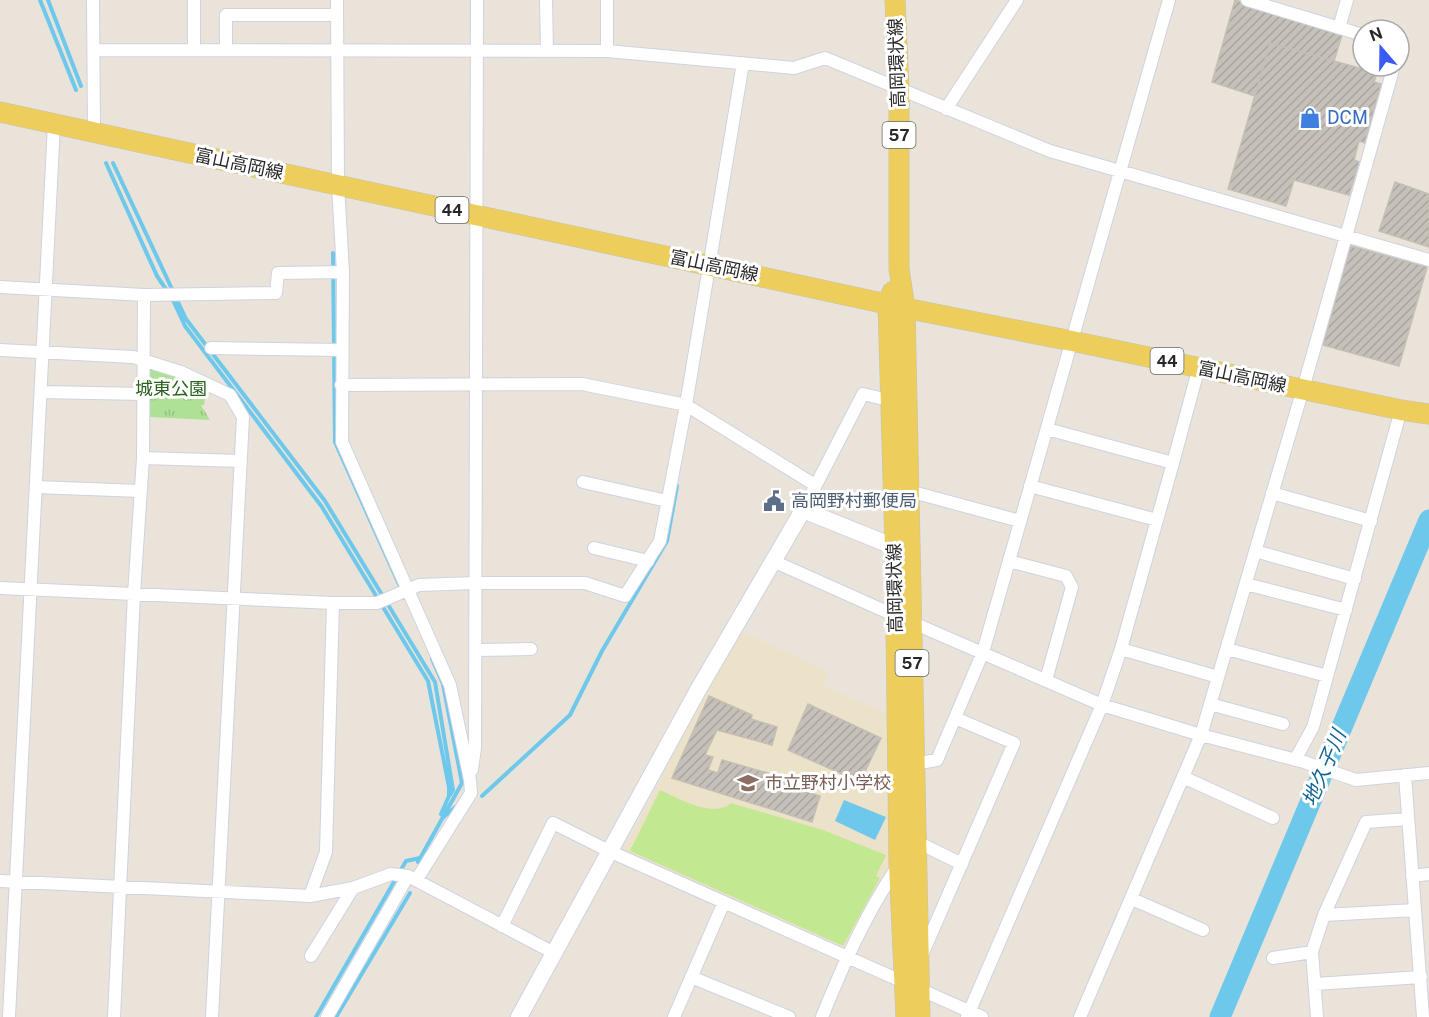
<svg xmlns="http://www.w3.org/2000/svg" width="1429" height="1017" font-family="'Public Sans','Noto Sans JP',sans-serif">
<defs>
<pattern id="grass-tufts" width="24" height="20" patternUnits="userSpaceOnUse" patternTransform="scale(1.5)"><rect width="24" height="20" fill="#aee096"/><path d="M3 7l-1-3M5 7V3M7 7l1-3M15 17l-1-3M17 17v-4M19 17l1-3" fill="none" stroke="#96c081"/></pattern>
<pattern id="building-hatch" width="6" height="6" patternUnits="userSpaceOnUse" patternTransform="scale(1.5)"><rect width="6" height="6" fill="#c5c0b9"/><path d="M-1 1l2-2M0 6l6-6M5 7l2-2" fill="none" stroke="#a9a59f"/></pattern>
</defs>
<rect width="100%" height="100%" fill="#eae3d9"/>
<path fill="#ece1c9" d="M742,632l87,40 -7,13 66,29 7,139 -50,94 -222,-95 83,-159z"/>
<path fill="url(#grass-tufts)" d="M150,359l43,12v21l12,5 -1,8h-3l9,15 -60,-3z"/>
<path fill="#c2e892" d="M660,790c18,8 53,29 71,13l92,27 63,25 -10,21 4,2 -37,68 -213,-95z"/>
<path fill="#6dc8eb" d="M844,800l42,17 -11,23 -40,-19z"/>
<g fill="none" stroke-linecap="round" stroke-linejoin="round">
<path stroke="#6dc8eb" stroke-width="4" d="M40,0l36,90
M48,0l33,86
M106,163l51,113 15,22 13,28 137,181 106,174 21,106v9l-8,18 3,3
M113,163l73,156 139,182 110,181 18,108 -3,5
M333,253l2,189 67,149
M482,796l88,-81 32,-64 65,-110 10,-55
M446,815l13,-11
M418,862l44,-79 -19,-99 -11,-25
M316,1017l90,-156 14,-3
M336,1017l74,-124"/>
<path stroke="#6dc8eb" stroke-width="21" d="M1220,1017l209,-497"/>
</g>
<path fill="url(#building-hatch)" stroke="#c5bfb3" stroke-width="1.5" d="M1235,0l108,32 -9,29 -64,-18 -15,53 -43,-14z
M1270,43l107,30 -3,9 7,2 -16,59 -6,-2 -5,19 5,2 -10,33 -55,-15 -8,26 -58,-17z
M1395,182l34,12v53l-50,-16z
M1351,246l76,21 -28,99 -76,-21z
M709,696l43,19 -1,4 26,8 -5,18 -55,-15 -12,25 8,2 -5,13 10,3 4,-13 74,21 -3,7 27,8 -8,26 -140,-44z
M808,704l73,34 -21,44 -72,-32z"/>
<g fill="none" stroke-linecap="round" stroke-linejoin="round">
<defs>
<path id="street" d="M93,0l1,133
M337,0l1,185 5,87 -1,170 108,243 20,95 1,13 -54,86
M546,0l1,50
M1247,0l116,35
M1339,28l8,-28
M1399,45v5
M94,50l513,1 187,17 31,-10 225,93 379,109
M194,50v-50
M226,50v-35h111
M607,51v-51
M946,109l71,-109
M0,287l144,8 132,-2 2,-20 65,-1
M211,348l131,2
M0,350l133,7 48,15 49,23 13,22 -31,600
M341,385l241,-1 104,21 129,80
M41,392l103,2
M1047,429l126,34 -52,186
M143,458l98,3
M1173,463l26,-96
M583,482l84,19
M1030,486l127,34
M36,487l104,4
M909,491l111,30
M1272,493l99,28
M803,510l60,-116 29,7
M594,548l54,13
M1255,551l100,28
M773,561l123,55
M1009,561l57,15 6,11 -26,93
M1246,584l100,26
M0,588l333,15h44l42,-18 57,-2h109l40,13 35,-55 26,-136 57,-342
M911,622l191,83 99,30 103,27 52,18 73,-7
M1227,649l100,27
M476,650l55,-1
M1210,704l73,20
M1295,760l18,-33 88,-317
M913,764l24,-4 46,-108 186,-652
M472,770l3,-22 2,-748
M1405,775l18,242
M1183,777l90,41
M915,841l47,23
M1412,876l17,-2
M0,881l310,15 43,-8 38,-14 17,2 146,77
M310,896l16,-44 7,-249
M1132,899l71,31
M1324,915l91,-5
M502,926l51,-103 56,28 373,166
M922,955l92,-212 -59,-25
M311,956l42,-68
M1273,958l39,-6
M691,977l98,40
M1315,984l106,-7
M9,1017l45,-893
M114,1017l20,-423 9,-136 1,-163
M327,1017l81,-141
M674,1017l50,-115
M822,1017c21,-52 44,-104 76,-151
M967,1017l135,-312 19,-56 97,28
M1080,1017l121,-282 102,-346 91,-323
M1317,1017l-5,-65 12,-37 42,-93 42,-3"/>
<path id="secondary" d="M519,1017l179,-327 105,-180 92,37 11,-2"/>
<path id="primary" d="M895,0l4,89v180l6,39 15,709
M0,112l905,196 167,33 329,69 28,4
M892,292l-4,12 7,243 4,316 7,154"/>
</defs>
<use href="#street" stroke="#cfd2e1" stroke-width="14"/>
<use href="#secondary" stroke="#cfd2e1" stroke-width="18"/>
<use href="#primary" stroke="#c3c3c3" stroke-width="21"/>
<use href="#street" stroke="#fff" stroke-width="12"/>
<use href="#secondary" stroke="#fff" stroke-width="16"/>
<use href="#primary" stroke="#edcd5c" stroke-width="20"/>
</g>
<defs>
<symbol id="shop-bare" viewBox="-9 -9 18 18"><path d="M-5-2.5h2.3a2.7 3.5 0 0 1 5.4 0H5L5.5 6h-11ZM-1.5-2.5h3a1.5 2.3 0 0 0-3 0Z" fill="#3f7fe0" stroke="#fff" stroke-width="2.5" paint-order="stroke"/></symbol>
<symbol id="civic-bare" viewBox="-9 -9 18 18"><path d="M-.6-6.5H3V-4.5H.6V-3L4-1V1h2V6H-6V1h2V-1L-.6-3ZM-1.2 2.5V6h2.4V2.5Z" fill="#5c6f8a" stroke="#fff" stroke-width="2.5" paint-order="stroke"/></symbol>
<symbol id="school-bare" viewBox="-9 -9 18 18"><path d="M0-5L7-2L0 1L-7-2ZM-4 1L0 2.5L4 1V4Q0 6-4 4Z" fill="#8d6e63" stroke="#fff" stroke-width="2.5" paint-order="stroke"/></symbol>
</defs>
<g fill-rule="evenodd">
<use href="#shop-bare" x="1295" y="103" width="30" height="30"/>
<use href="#civic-bare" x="759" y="486" width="30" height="30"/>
<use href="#school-bare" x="733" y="768" width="30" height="30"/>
</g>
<g text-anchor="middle" stroke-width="6" stroke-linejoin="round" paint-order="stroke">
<g fill="#fff" stroke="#686868" stroke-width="1.5">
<rect x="882.5" y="122" width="33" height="26" rx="4.5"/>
<rect x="435.5" y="197" width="33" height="26" rx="4.5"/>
<rect x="1150.5" y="348" width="33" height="26" rx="4.5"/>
<rect x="895.5" y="650" width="33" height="26" rx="4.5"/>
</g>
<g font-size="16" font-weight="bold" fill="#282828">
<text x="899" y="141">57</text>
<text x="452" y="216">44</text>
<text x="1167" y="367">44</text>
<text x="912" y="669">57</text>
</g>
<g font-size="18" fill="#282828" stroke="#fff">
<text transform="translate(897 63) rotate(-92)" y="6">高岡環状線</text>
<text transform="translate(239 164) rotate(12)" y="6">富山高岡線</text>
<text transform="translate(714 266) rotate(12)" y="6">富山高岡線</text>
<text transform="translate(1242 377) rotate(12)" y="6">富山高岡線</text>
<text transform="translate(895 588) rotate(-91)" y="6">高岡環状線</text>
</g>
<g font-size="18" fill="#366cbe" stroke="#fff" text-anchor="start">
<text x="1327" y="124">DCM</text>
</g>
<g font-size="18" fill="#28621b" stroke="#fff">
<text x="171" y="395">城東公園</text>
</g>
<g font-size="18" fill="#4e5e75" stroke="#fff" text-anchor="start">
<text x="791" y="507">高岡野村郵便局</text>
</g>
<g font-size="18" fill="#785e54" stroke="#fff" text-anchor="start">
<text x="765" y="789">市立野村小学校</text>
</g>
<g font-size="20" font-style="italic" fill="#106494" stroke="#fff">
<text transform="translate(1324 768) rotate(-67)" y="7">地久子川</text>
</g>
</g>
<g transform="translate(1381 48) rotate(340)"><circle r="28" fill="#ffffff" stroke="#a9a9a9" stroke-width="1.5"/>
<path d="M0-4.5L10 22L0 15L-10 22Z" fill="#3b5bf5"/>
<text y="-9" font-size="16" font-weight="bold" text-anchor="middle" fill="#282828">N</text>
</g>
</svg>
